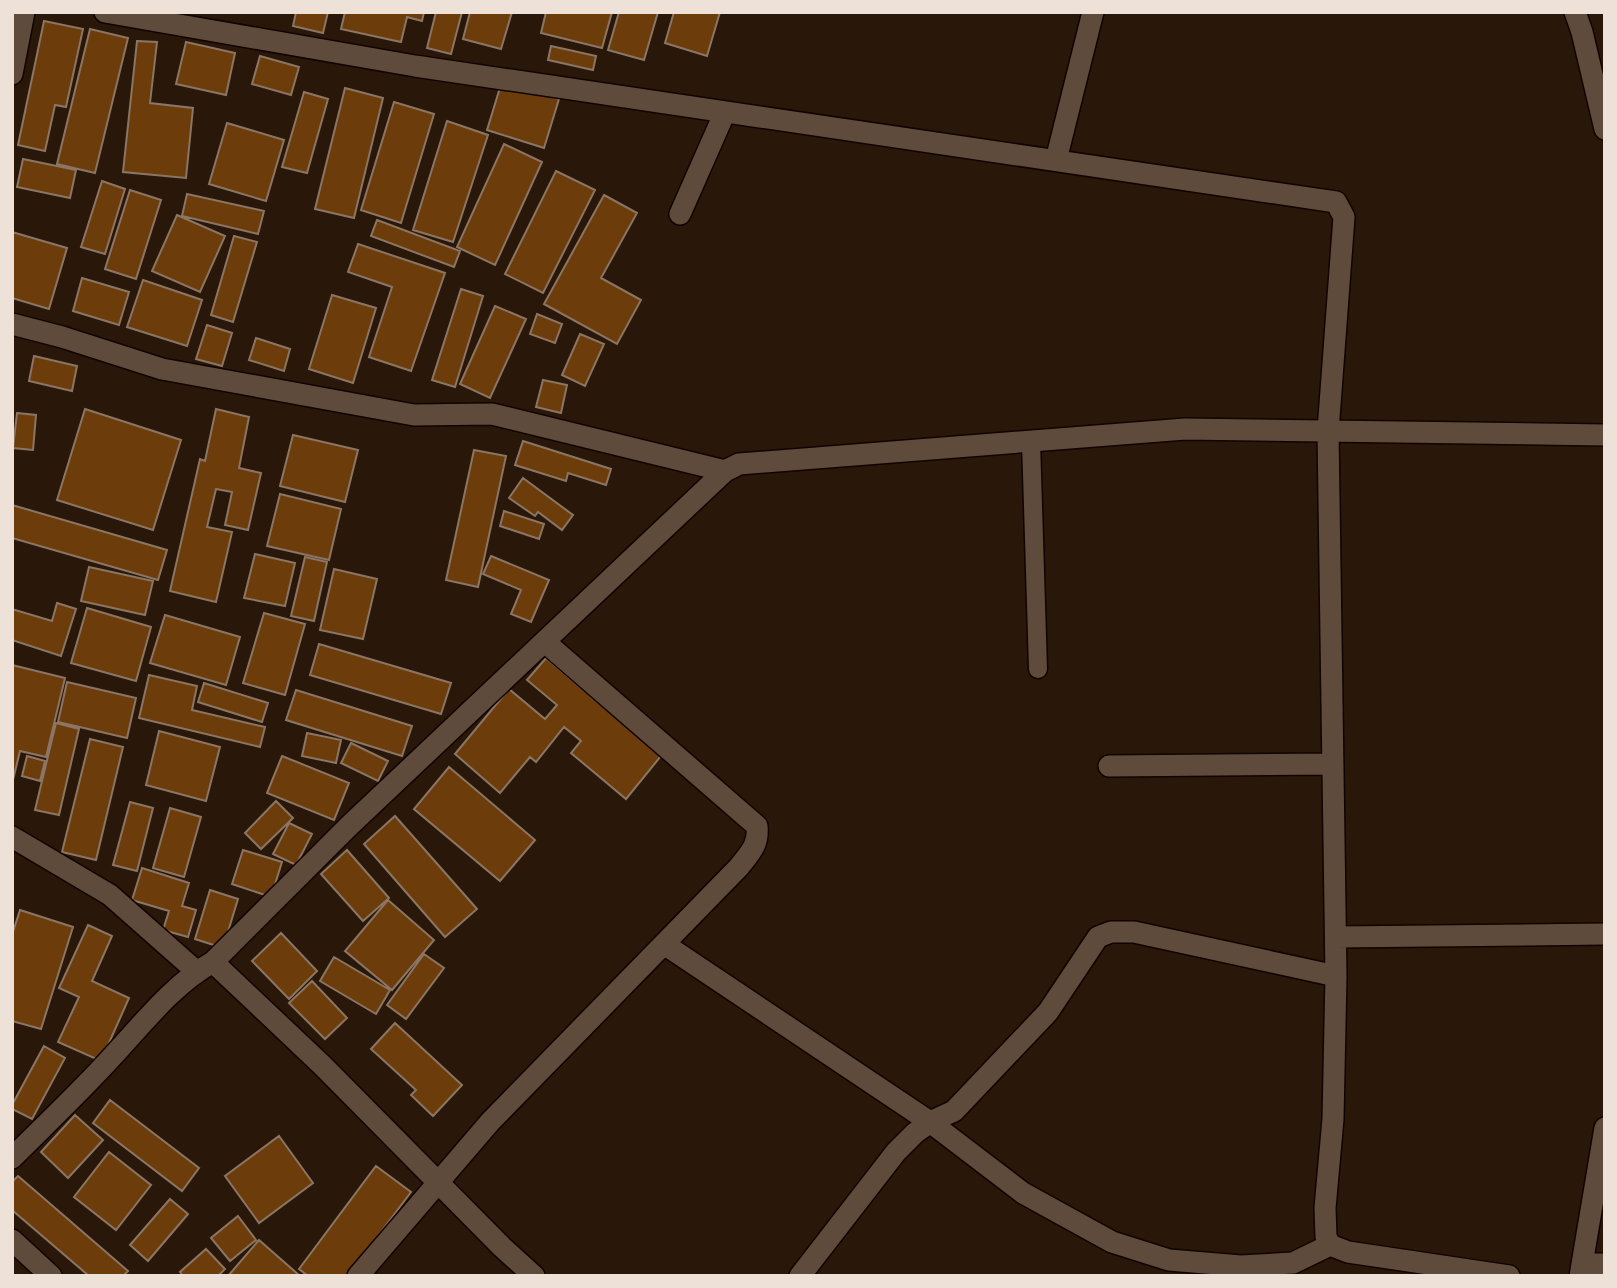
<svg xmlns="http://www.w3.org/2000/svg" width="1617" height="1288" font-family="Ubuntu,sans-serif">
<rect width="100%" height="100%" fill="#291809"/>
<path fill="#6c3c0a" stroke="#8b7564" stroke-width="2" d="M296,12h32l-5,21 -30,-7z
M345,12h79l-2,9 -15,-4 -6,25 -60,-13z
M436,12h26l-11,42 -24,-6z
M470,12h42l-11,37 -38,-10z
M546,12h66l-10,36 -61,-15z
M619,12h39l-14,48 -36,-10z
M674,12h46l-13,44 -42,-13z
M44,21l39,8 -17,78 -11,-2 -10,46 -27,-6z
M90,29l38,9 -33,135 -38,-9z
M137,41l20,1 -7,61 43,5 -7,70 -63,-6z
M186,42l49,11 -9,42 -50,-11z
M551,46l45,10 -3,14 -45,-10z
M260,56l39,11 -8,28 -39,-11z
M502,81l57,18 -15,49 -57,-18z
M345,88l38,10 -29,120 -39,-9z
M304,92l24,7 -21,74 -25,-6z
M394,102l40,12 -33,109 -40,-13z
M447,121l41,14 -35,107 -40,-12z
M227,123l57,17 -18,61 -57,-17z
M504,144l38,18 -47,103 -38,-18z
M23,159l53,11 -6,28 -53,-11z
M556,171l39,19 -52,103 -38,-19z
M102,181l23,8 -20,65 -24,-7z
M130,190l31,10 -25,79 -31,-10z
M187,194l77,17 -6,23 -76,-18z
M604,195l33,18 -36,65 40,22 -24,44 -73,-40z
M177,215l48,21 -25,56 -48,-21z
M377,220l83,31 -6,16 -83,-31z
M12,232l55,16 -18,61 -37,-11z
M234,236l23,6 -24,80 -22,-7z
M358,244l87,29 -34,98 -42,-14 23,-70 -44,-15z
M82,278l47,14 -10,33 -46,-14z
M143,280l59,20 -15,46 -60,-19z
M461,289l22,7 -28,91 -23,-7z
M332,295l44,13 -23,75 -44,-14z
M495,306l31,13 -36,79 -30,-14z
M537,314l25,10 -7,19 -25,-9z
M207,325l25,8 -10,33 -26,-7z
M580,334l24,10 -19,42 -23,-11z
M256,338l34,11 -6,22 -35,-11z
M34,356l43,10 -5,25 -43,-10z
M543,380l24,5 -6,28 -25,-6z
M85,409l96,31 -28,90 -96,-30z
M216,409l33,8 -10,51 22,5 -13,57 -23,-5 7,-33 -16,-3 -9,38 25,5 -16,70 -46,-11 30,-132 5,2z
M17,413l19,2 -3,35 -20,-2z
M293,435l65,15 -13,52 -65,-16z
M523,441l88,28 -5,16 -38,-12 -2,8 -51,-16z
M474,450l32,6 -28,131 -32,-7z
M523,478l50,37 -11,15 -24,-18 -3,4 -26,-18z
M280,494l61,15 -12,51 -62,-14z
M12,505l155,45 -9,30 -146,-42z
M504,511l40,13 -5,15 -39,-13z
M255,554l40,9 -10,43 -41,-8z
M491,556l58,24 -18,42 -20,-8 10,-24 -38,-16z
M305,557l22,5 -13,59 -23,-5z
M89,567l64,14 -8,34 -64,-14z
M334,569l43,10 -14,60 -43,-9z
M57,603l19,6 -15,47 -49,-16v-31l40,12z
M87,608l64,19 -15,54 -65,-18z
M264,613l41,11 -20,71 -42,-12z
M165,615l75,22 -14,48 -76,-22z
M319,644l132,39 -10,31 -131,-39z
M546,658l115,98 -35,43 -55,-46 10,-12 -17,-14 -28,35 -6,-5 -30,36 -45,-39 54,-65 36,30 12,-14 -30,-25z
M12,665l53,13 -19,79 -26,-6 -8,33z
M149,675l48,11 -5,24 73,17 -5,20 -121,-29z
M67,682l69,16 -9,40 -69,-16z
M204,683l64,20 -6,19 -64,-20z
M296,690l116,36 -10,30 -116,-36z
M56,723l23,6 -20,86 -24,-5z
M159,731l61,16 -14,54 -60,-16z
M307,733l34,7 -5,23 -34,-7z
M90,739l33,8 -27,113 -34,-8z
M351,743l37,18 -10,20 -37,-18z
M27,756l18,5 -5,20 -18,-5z
M282,756l67,27 -15,37 -67,-27z
M449,767l86,73 -35,41 -86,-72z
M276,801l17,17 -32,31 -16,-16z
M130,802l23,6 -16,63 -24,-6z
M170,808l31,9 -17,60 -31,-9z
M395,816l82,93 -32,28 -81,-93z
M289,823l23,11 -16,31 -23,-11z
M243,850l39,12 -11,35 -39,-13z
M347,850l42,48 -26,23 -42,-47z
M142,868l47,15 -7,23 14,4 -8,27 -25,-7 6,-19 -37,-11z
M210,890l28,9 -15,49 -28,-9z
M388,900l46,40 -42,50 -47,-39z
M20,910l53,17 -32,102 -29,-8v-86z
M88,925l24,11 -20,45 37,17 -28,63 -43,-19 21,-45 -20,-9z
M281,933l36,38 -28,28 -37,-38z
M424,954l20,14 -38,51 -19,-14z
M334,957l56,33 -14,24 -56,-33z
M312,981l35,37 -22,21 -36,-36z
M395,1023l67,62 -29,31 -22,-21 5,-5 -45,-41z
M44,1046l21,12 -33,61 -20,-10v-4z
M110,1100l89,68 -17,23 -89,-68z
M75,1115l28,25 -35,38 -27,-26z
M279,1136l34,47 -54,40 -34,-47z
M109,1152l42,33 -35,45 -42,-33z
M376,1166l35,26 -63,84h-40l-9,-7z
M18,1176l110,95 -5,5h-34l-77,-66v-28z
M170,1199l18,15 -40,47 -18,-16z
M238,1216l18,24 -26,21 -19,-23z
M259,1240l41,36h-72z
M206,1249l19,20 -7,7h-35l-3,-4z"/>
<g fill="none" stroke-linecap="round" stroke-linejoin="round">
<defs>
<path id="lane" d="M1031,441l7,228"/>
<path id="street" d="M105,12l310,54 921,136 8,15 -16,214 8,545 -3,143 -8,89 1,29 4,8 18,7 161,24
M1575,12l7,20 23,97
M12,74l12,-62
M1056,160l37,-148
M680,214l45,-102
M12,324l50,13 100,32 252,46 78,-1 233,57
M1109,766l224,-2
M12,837l98,58 86,76
M1336,937l269,-3
M664,944l266,178 93,71 89,49 57,18 72,6 52,-3 37,-18
M213,962l110,104 179,181 32,29
M12,1158c33,-33 67,-65 99,-100 31,-33 62,-74 102,-96l136,-136 376,-355 14,-7 446,-35 420,6
M12,1240l39,36
M1582,1264h23
M358,1276l132,-154 249,-255c11,-14 20,-22 18,-41l-212,-184
M800,1276l96,-124 19,-19 15,-11 24,-11 94,-99 50,-75 13,-5h23l202,44
M1580,1276l25,-148"/>
</defs>
<use href="#lane" stroke="#110300" stroke-width="21"/>
<use href="#street" stroke="#110300" stroke-width="24"/>
<use href="#lane" stroke="#5f4b3b" stroke-width="18"/>
<use href="#street" stroke="#5f4b3b" stroke-width="21"/>
</g>
<rect width="1617" height="1288" fill="none" stroke="#eee2d8" stroke-width="28"/>
</svg>
